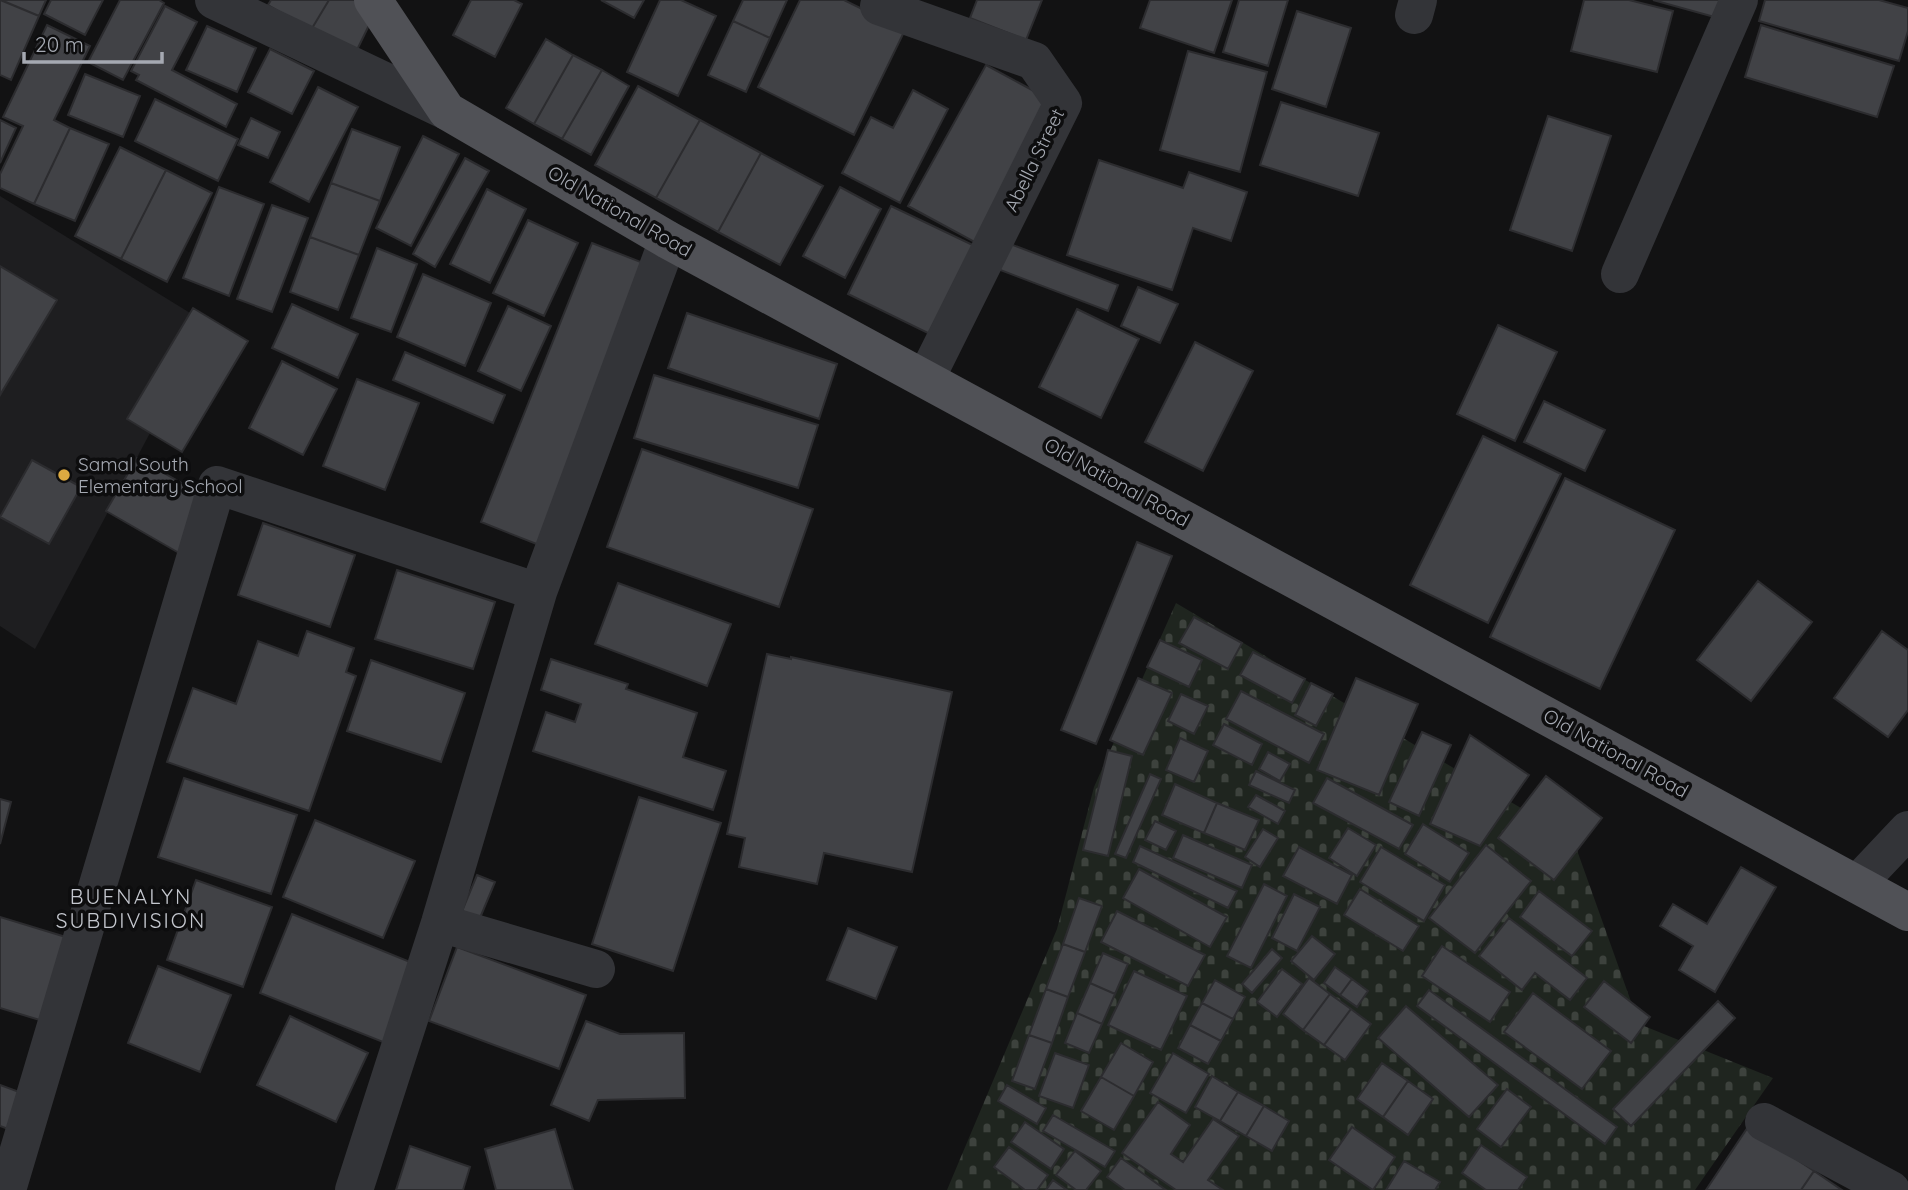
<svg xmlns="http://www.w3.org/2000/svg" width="1908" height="1190" font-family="Quicksand,sans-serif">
<defs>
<pattern id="cemetery-stones" width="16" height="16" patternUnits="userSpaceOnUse" patternTransform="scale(1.75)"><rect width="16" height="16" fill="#1f251f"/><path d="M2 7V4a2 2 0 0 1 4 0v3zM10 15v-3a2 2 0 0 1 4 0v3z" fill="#3d423d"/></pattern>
</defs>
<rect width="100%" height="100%" fill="#121213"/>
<path fill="#1e1e20" d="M0,196l208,128 -173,325 -35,-23z"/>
<path fill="url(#cemetery-stones)" d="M1176,603l397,236 66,185 134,54 -78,112h-748l110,-261 37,-142z"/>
<path fill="#414246" stroke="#2c2c2f" stroke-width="2" d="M0,0l39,16 -28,64 -11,-5z
M1,0h45l-7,16z
M51,0h52l-18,35 -41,-21z
M120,0h39l5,3 -41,77 -35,-18z
M271,0h58l-18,30 -43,-25z
M329,0h33l11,17 -18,37 -44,-24z
M471,0h43l8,4 -27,53 -42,-22z
M601,0h43l-10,18z
M660,0h21l35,16 -38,80 -51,-24z
M743,0h44l-17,38 -37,-17z
M800,0h44l61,30 -51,105 -96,-48z
M977,0h65l-16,40 -56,-22z
M1150,0h82l-18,53 -74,-25z
M1239,0h49l-20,66 -45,-14z
M1584,0h45l44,11 -16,61 -86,-21z
M1653,0h70l-5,18z
M1765,0h114l29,8v23l-9,30 -140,-40z
M165,6l32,16 -25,48 65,34 -11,23 -90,-47 3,-5 -8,-4z
M1297,11l54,17 -25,79 -54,-18z
M733,21l37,17 -24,54 -38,-17z
M47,25l43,21 -36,74 16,8 -36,76 -34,-16v-14l23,-48 -20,-9z
M1761,25l133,41 -17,51 -132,-40z
M207,26l49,22 -19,44 -51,-22z
M546,39l27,16 -39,69 -28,-16z
M270,49l44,22 -22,43 -44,-22z
M1188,51l79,21 -27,100 -80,-22z
M573,55l29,15 -40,69 -28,-15z
M986,65l72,39 -78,141 -72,-39z
M602,70l27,16 -38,69 -29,-16z
M85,74l55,22 -17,41 -55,-22z
M638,86l62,34 -44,78 -61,-33z
M318,87l40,20 -49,95 -39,-20z
M913,90l35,19 -48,94 -58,-30 29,-56 22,11z
M155,99l83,40 -20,42 -83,-40z
M1281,102l98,31 -21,63 -98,-31z
M1548,116l63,20 -39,115 -62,-21z
M251,118l29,14 -12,26 -30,-13z
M0,120l16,8 -16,35z
M700,120l61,33 -43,79 -62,-34z
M70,128l39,16 -34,77 -41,-17z
M352,129l48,18 -20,54 -49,-18z
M423,136l36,18 -48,92 -35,-18z
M120,147l46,23 -45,89 -46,-23z
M761,153l62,33 -43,79 -62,-33z
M465,158l24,13 -54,96 -22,-13z
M1099,160l84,28 6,-16 58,20 -16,49 -38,-13 -21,62 -105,-35z
M166,170l46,23 -45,89 -46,-23z
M331,183l49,18 -21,54 -49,-18z
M219,187l45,17 -35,92 -46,-18z
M840,187l41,22 -36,69 -42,-22z
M487,189l39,20 -36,74 -40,-19z
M272,205l36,13 -36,94 -35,-13z
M891,206l88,42 -43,89 -88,-43z
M528,220l50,23 -34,73 -51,-23z
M310,237l49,18 -21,55 -48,-18z
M1005,242l113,43 -10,26 -113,-43z
M592,243l59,23 -112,279 -58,-23z
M377,248l40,16 -26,68 -40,-14z
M0,266l57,34 -57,95z
M423,274l68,29 -26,63 -68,-29z
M1138,287l40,17 -18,39 -39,-17z
M292,304l66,30 -20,44 -66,-30z
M508,306l43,20 -30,65 -43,-20z
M193,308l55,33 -66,111 -55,-33z
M1077,309l62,30 -38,79 -62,-31z
M687,313l150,51 -18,55 -151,-51z
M1498,325l59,27 -42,89 -58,-27z
M1195,342l58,29 -50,100 -58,-29z
M405,352l100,43 -12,28 -100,-43z
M282,361l55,28 -34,66 -54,-27z
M654,375l164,50 -20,63 -164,-50z
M357,379l62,24 -34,87 -62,-24z
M1544,401l61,29 -20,41 -61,-29z
M1483,436l78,38 -73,149 -78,-38z
M642,449l171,60 -34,98 -172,-60z
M137,458l73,41 -31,54 -73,-42z
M32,460l49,27 -32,57 -49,-27z
M1565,478l110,52 -75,159 -110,-52z
M263,523l92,32 -25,72 -92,-32z
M1137,542l35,14 -76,188 -35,-14z
M397,570l98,32 -22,67 -98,-30z
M1758,581l54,41 -61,79 -54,-41z
M618,583l113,41 -24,62 -112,-42z
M1194,617l48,26 -14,26 -49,-26z
M307,631l47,17 -8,24 10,4 -47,135 -142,-49 26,-74 43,16 22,-63 40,15z
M1882,631l26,19v60l-20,27 -54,-39z
M1160,640l42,20 -13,27 -42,-20z
M1253,652l52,27 -13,24 -52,-28z
M767,654l24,5v-2l161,35 -40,180 -88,-19 -7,31 -78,-17 6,-29 -18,-4z
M551,659l77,25 -2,5 71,24 -14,44 43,14 -13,39 -180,-59 13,-39 29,10 6,-18 -40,-14z
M371,660l94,33 -24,69 -94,-31z
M1138,678l34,15 -29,62 -33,-15z
M1356,678l62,26 -39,91 -62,-25z
M1311,683l22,11 -17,32 -21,-11z
M1241,691l83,43 -15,29 -83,-44z
M1181,694l27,12 -14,28 -26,-13z
M1224,724l38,20 -10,21 -39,-20z
M1422,732l29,13 -32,71 -30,-14z
M1470,735l59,40 -49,71 -50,-22z
M1180,738l28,13 -14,31 -28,-12z
M1108,750l24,6 -24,100 -25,-6z
M1268,752l22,12 -10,17 -21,-12z
M1256,771l39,19 -6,13 -40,-18z
M1150,774l11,5 -35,79 -11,-4z
M1546,776l56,42 -48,62 -56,-42z
M184,778l113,37 -26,79 -113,-37z
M1327,778l86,47 -14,24 -86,-46z
M1175,784l42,19 -13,30 -42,-18z
M1256,795l29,16 -7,13 -30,-17z
M639,797l82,26 -48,148 -81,-27z
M0,799l11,3 -11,42z
M1217,803l42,17 -14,30 -41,-17z
M315,820l100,41 -32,77 -100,-41z
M1155,821l21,10 -10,19 -21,-10z
M1423,824l46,29 -19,29 -45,-28z
M1348,828l28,17 -19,31 -28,-18z
M1263,829l15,9 -18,29 -15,-10z
M1183,835l69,30 -10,23 -69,-30z
M1486,845l45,36 -56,72 -46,-35z
M1140,846l97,45 -9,17 -95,-46z
M1299,847l53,28 -15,29 -54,-28z
M1381,847l64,38 -21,36 -64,-39z
M1741,867l35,20 -61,105 -36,-22 14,-24 -33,-20 13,-22 34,20z
M1139,869l88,48 -17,30 -87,-49z
M477,875l18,7 -15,36 -18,-7z
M196,880l76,27 -29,80 -76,-27z
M1264,884l23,12 -36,72 -24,-12z
M1360,889l59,37 -16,25 -59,-36z
M1539,891l53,40 -20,25 -52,-39z
M1294,894l26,13 -23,44 -25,-13z
M1079,898l23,8 -17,46 -22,-8z
M1117,911l88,44 -17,31 -87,-44z
M292,914l128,52 -32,78 -128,-51z
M0,917l69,21 -26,83 -43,-13z
M1509,918l78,60 -17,22 -35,-27 -13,17 -43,-34z
M848,928l49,19 -21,52 -49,-19z
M1312,936l23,18 -21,26 -23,-19z
M1063,944l22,8 -17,45 -22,-8z
M1442,946l68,46 -20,30 -68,-46z
M457,947l129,48 -27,74 -130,-48z
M1272,949l10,9 -30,35 -10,-9z
M1103,953l25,11 -13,30 -25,-11z
M158,966l73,29 -31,77 -72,-29z
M1335,967l17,12 -12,16 -16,-12z
M1282,969l20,15 -25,33 -20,-15z
M1134,971l53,25 -26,54 -53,-25z
M1309,978l21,16 -27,36 -20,-16z
M1352,979l16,12 -11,16 -17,-12z
M1215,980l30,17 -12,22 -31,-16z
M1604,981l46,36 -19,26 -47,-36z
M1090,983l25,11 -13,30 -25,-11z
M1046,989l22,8 -16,46 -23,-8z
M1429,990l188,137 -12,17 -188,-138z
M1533,993l78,58 -29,38 -78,-57z
M1330,994l21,15 -27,36 -21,-15z
M1718,1001l17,17 -104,108 -18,-17z
M1202,1003l31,16 -12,22 -31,-16z
M1406,1006l92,79 -29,32 -91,-79z
M1351,1009l20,15 -26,36 -21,-15z
M1077,1013l25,11 -13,29 -24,-10z
M290,1016l78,37 -32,69 -79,-37z
M586,1021l34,13 64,-1 1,65 -87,2 -9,21 -38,-16z
M1190,1025l31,16 -13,23 -30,-16z
M1029,1035l23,8 -17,46 -23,-8z
M1121,1043l32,19 -19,34 -33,-19z
M1055,1053l34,12 -16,43 -34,-12z
M1173,1053l36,21 -23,39 -36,-20z
M1382,1063l26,18 -25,36 -26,-18z
M1212,1076l26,16 -18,29 -25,-14z
M1101,1077l33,19 -20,34 -33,-19z
M1408,1081l25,18 -25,36 -25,-18z
M0,1085l22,8 -14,36 -8,-3z
M1007,1085l39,23 -9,16 -39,-23z
M1507,1089l24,18 -30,40 -24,-18z
M1238,1092l26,14 -18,30 -26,-15z
M1158,1102l32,23 -19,29 12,8 30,-43 26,17 -31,44 15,10h-47l-54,-37z
M1264,1106l25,15 -17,30 -26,-15z
M1053,1115l62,36 -10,16 -62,-36z
M1025,1122l39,27 -13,20 -40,-27z
M1352,1127l43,30 -22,33 -44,-30z
M1748,1127l66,44 -13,19h-95z
M555,1129l18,61h-77l-11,-41z
M1481,1145l46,32 -9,13h-32l-24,-17z
M410,1146l60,21 -7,23h-67z
M1009,1147l39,28 -11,15h-12l-31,-23z
M1075,1151l26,20 -15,19h-10l-20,-15z
M1121,1158l45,32h-41l-18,-13z
M1404,1161l36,21 -5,8h-49z
M1814,1171l28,19h-41z
M1053,1180l14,10h-21z"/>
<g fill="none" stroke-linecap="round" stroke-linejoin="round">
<path stroke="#333438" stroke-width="38" d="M214,0l233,111
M882,0l-3,6 155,55 29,42 -137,275
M1414,15l4,-15
M1620,274l119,-274
M1857,884l51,-54
M440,923l156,46
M1764,1122l127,68
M7,1190l210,-705 321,107
M354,1190l86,-267 98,-331 130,-352"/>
<path stroke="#505156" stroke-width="38" d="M373,0l74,111 221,129 1240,672"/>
</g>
<circle fill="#dca941" stroke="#0d0d0e" stroke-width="2.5" cx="64" cy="475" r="7"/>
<g text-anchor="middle" stroke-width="7" stroke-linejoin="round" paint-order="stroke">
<g font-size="19" fill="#a5a9b2" stroke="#0d0d0e">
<text transform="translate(1034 160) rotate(-64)" y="7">Abella Street</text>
<text transform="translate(620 211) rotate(30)" y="7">Old National Road</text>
<text transform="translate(1117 482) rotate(29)" y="7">Old National Road</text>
<text transform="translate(1616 753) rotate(29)" y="7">Old National Road</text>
</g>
<g font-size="19" fill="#a5a9b2" stroke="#0d0d0e" text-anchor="start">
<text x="78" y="471">Samal South<tspan x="78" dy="22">Elementary School</tspan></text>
</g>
<g font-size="21" letter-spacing="2" fill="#c5c8cf" stroke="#0d0d0e">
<text x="131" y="904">BUENALYN<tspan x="131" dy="24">SUBDIVISION</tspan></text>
</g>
</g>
<path d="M24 52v10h138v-10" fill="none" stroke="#a5a9b2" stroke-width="3.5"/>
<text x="35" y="52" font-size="21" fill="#a5a9b2" stroke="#0d0d0e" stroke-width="5" paint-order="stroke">20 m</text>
</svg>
